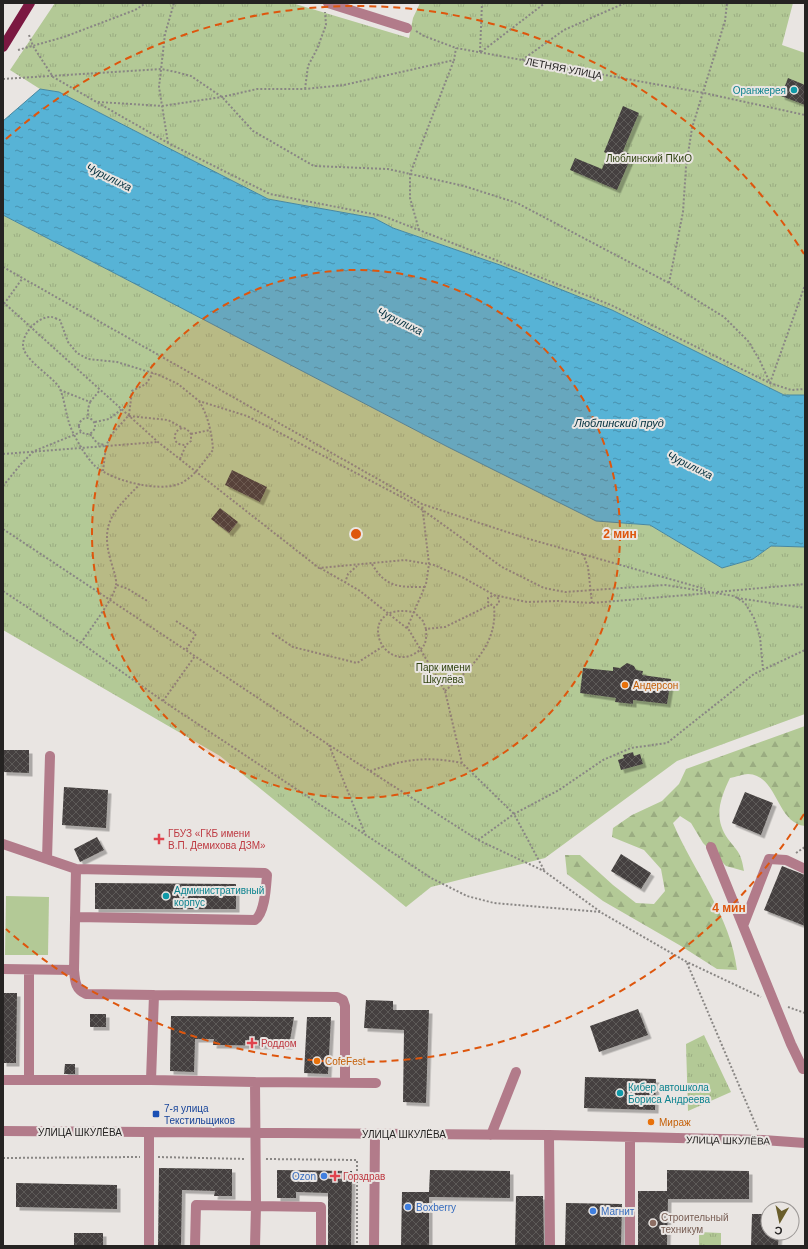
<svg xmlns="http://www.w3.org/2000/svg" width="808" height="1249" font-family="Arial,sans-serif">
<defs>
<pattern id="forest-firs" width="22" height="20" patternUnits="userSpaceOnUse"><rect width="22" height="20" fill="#b3c996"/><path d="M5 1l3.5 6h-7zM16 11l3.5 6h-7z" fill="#9aac81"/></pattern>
<pattern id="park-tufts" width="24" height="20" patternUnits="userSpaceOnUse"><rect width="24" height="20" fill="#b3c996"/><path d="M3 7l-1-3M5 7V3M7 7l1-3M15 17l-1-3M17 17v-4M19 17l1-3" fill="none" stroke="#9aac81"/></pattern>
<pattern id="water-ripples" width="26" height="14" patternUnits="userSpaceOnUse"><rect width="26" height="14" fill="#57b3d6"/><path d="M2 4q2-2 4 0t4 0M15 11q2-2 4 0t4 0" fill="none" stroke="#4891ad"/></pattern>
<pattern id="building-cross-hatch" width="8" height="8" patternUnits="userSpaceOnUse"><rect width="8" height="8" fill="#45413f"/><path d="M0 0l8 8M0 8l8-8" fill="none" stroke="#5d5a58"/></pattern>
<filter id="shadow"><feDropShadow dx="3.5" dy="3.5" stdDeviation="0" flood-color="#0004"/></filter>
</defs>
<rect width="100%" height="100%" fill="#e9e5e2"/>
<path fill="#b3c996" d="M6,896l43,1 -1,58h-43z"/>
<path fill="url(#forest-firs)" d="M805,726v100c-29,-3 -27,-51 -57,-52 -5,0 -12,3 -18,4 -10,21 -17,40 -2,61 11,14 13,14 16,32l-18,-5 -23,-23 -12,-20 -11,-7 -7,7c21,49 58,94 64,147l-20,-1 -36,-23 -78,-45 -36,-27 -2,-19h15l33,30 23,18 18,1 11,-13 -4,-22 -17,-19 -32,-13 1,-9 19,-13 30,-14 17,-17 7,-15z"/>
<path fill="url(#park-tufts)" d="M55,3h237l117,35 4,-20 7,-15h373l-11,42 23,8v342h-21l-172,-85 -112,-45 -107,-37 -19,-10 -106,-19 -209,-107 -19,-3 -30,-19z
M3,215l443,231 189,78 15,1 72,43 31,-9 18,-13 34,1v167l-128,47 -132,97 -114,29 -25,20 -186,-151 -217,-126z
M704,1035l27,57 -43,19 -2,-67z
M699,1232l22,1v13h-22z"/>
<path fill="url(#water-ripples)" stroke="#4888a0" d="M40,89l19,3 209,107 106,19 19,10 107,37 112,45 172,85h21v152l-34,-1 -18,13 -31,9 -72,-43 -54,-4 -150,-75 -443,-231v-94z"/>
<path fill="url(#building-cross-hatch)" filter="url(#shadow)" d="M788,78l17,7v20l-24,-9z
M623,106l16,7 -16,38 9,4 -15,35 -47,-20 5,-12 27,11 6,-15 -4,-2z
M232,470l35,17 -7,15 -35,-17z
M220,508l18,14 -9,11 -18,-14z
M627,663l7,3 2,4 7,1 -1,4 29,4 -4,25 -34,-4v4l-18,-2 1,-4 -36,-5 3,-25 30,3v-4l7,1z
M3,750h26v23l-26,-1z
M633,752l1,4 6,-2 3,10 -22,6 -3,-10 6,-2 -1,-3z
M64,787l44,3 -2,38 -44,-3z
M745,792l28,11 -12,32 -29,-12z
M97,837l7,13 -24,12 -6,-13z
M621,854l30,19 -10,16 -30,-18z
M782,866l23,9v51l-41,-16z
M95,883l141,1v25h-141z
M3,993h14l-1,70h-13z
M366,1000l27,1v9h36l-3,93 -23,-1 1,-72 -40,-2z
M638,1009l10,26 -49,17 -9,-26z
M90,1014h16v13h-16z
M171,1016l123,1 -5,29 -76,-1 1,-6h-19l-1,33 -24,-1z
M307,1017h24l-3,57 -24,-1z
M65,1064h10v10h-11z
M585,1077l71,2 -1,31 -71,-2z
M159,1168l73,1v27h-18l1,-5 -33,-1 -1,56h-23z
M277,1170l75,1 -1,75h-23v-53l-32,-1v6h-19z
M430,1170l80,1v27l-81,-1v49h-28l1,-54h27z
M667,1170l82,1v28h-81l-1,47h-29v-55h29z
M16,1183l101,2v24l-101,-2z
M516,1196h27l1,50h-29z
M566,1203l56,1 -1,42h-56z
M752,1214h16v19h11l-1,13h-27z
M74,1233h29v13h-29z"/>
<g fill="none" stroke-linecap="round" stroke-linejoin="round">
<path stroke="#898684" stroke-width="2" stroke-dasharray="2 2" stroke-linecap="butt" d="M416,31l8,5 32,12 248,45 101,22
M29,35l4,11 20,31 115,66 102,51 113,22 228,89 159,78 35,-98
M18,50l46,-13 71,-27 11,-7
M480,52l2,-49
M481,52l64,-49
M522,60l42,-30 61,-27
M3,79l158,-10 15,3 15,4 31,21 31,34 61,35 74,3 76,17 53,17 152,80 55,34 25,25 11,19 10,22 21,7 14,-1
M305,89l3,-23 9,-17 9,-24 -1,-13
M98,102l64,4 60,-9 35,-8h48l39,-4 110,-25 2,-12
M168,143l-9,-56 6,-53 9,-31
M419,230l-9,-32v-24l44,-114
M3,267l419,237 100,33 183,52
M669,283l14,-71 3,-45 6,-39 33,-107 2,-18
M3,302l155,140 161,126 86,-8 29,5 30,13 30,17 33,7 30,-1 35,2 118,-10
M4,304l18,-25
M60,390l30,12 -2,7v8
M199,401c9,14 13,33 14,49 -10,12 -19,28 -34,34 -22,8 -66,-3 -84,-18 -5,-5 -11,-13 -14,-19 -5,-8 -11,-19 -13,-28 -3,-10 -4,-22 -9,-32 -8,-12 -37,-28 -36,-43 1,-13 16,-28 29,-27 2,0 6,3 8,3l8,22 9,11 11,6 29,3 42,13 19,9 21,17 48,15 33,17 133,70 89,64 42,21 21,4 100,-7 69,11 11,7 9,15 6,19 3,32
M90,402l10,-12
M129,416l39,4 15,8
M79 426a8 8 0 1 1 16 0a8 8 0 1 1-16 0Z
M95,422l14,-3 13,-10
M90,434l7,9 7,2
M191,434l19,-4
M3,454l155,-12
M180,459l6,-14 5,-4v-7c-12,-18 -27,12 -5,11
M103,471l3,-25 5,-11 18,-20 3,-24 14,-7 7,-11
M3,486l18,-22 13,-13 47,-19
M3,529l326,216 149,95 66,31 58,42 85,49 74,35
M583,554l5,13 4,36
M372,564c14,24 27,23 53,23
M320,568l40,23 49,39 36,61 17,72 52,51 30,56
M345,583l3,-9 9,-8
M117,585l11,4 21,13
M3,591l81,54 79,56 268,177 36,18 27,7 107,9
M717,592l88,-8
M737,598l68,10
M176,621l20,13 -10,16
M407,628l19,-44 3,-20 -7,-60
M426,629l-3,-8 -9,-9c-8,-1 -16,-2 -24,1 -27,12 -4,56 24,41 11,-6 13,-12 12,-25l19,-2 45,-22
M272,633l21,14 64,16 25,-16
M81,643c7,-11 34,-46 35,-58 1,-7 -4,-19 -6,-27 -10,-37 6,-49 30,-74
M445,691c25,-22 53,-47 49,-84l-6,-5v-4l6,-3 5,4v4l-5,4
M163,701l32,-45
M329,745l37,91
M370,771c35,-12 56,-15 92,-8
M478,840l36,-26 45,-24 44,-30 28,-12 36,-5 87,-69 51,-24
M796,853l9,-6
M687,963l71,167
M788,1007l17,6
M158,1157l88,2
M3,1158l137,-1
M266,1159l91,1v86"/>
<path stroke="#b27b8a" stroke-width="10" d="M328,3l79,25
M3,844l73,25 189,4 2,2c-1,12 -2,38 -12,45l-180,-3
M711,847l80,197 12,25
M47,859l3,-103
M743,926l26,-67 17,1 19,9
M3,969l71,1c1,11 1,19 12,24l68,1 -3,85 104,2 1,124 65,1v39
M74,970l2,-101
M154,995l183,2 6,3 2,6v76
M3,1080h148
M29,1080v-110
M255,1082l121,1
M3,1131l546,4 214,5 42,3
M149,1132v114
M491,1135l25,-63
M549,1135l1,111
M195,1246l1,-41 60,1 -1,40
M374,1246l1,-112
M630,1246v-109"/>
<path stroke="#7b1841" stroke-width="10" d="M3,47l27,-44"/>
</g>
<circle cx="356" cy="534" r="264" fill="#de560d" fill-opacity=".12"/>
<g fill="none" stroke="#de560d" stroke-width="2" stroke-dasharray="7 5">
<circle cx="356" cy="534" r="264"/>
<path d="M804 814A528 528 0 0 1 6 929M6 139A528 528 0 0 1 804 254"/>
</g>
<g fill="#0f9aa8" stroke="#e9e5e2" stroke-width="1.5">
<circle cx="794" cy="90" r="4"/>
<circle cx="166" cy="896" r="4"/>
<circle cx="620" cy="1093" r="4"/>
</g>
<g fill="#e8710a" stroke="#e9e5e2" stroke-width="1.5">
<circle cx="625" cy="685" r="4"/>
<circle cx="317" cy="1061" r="4"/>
<circle cx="651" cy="1122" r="4"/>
</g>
<g fill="#e0444e" stroke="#e9e5e2" stroke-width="1.5">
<path d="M157 833h4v4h4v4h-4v4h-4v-4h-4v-4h4z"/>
<path d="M250 1037h4v4h4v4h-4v4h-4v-4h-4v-4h4z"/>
<path d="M333 1170h4v4h4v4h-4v4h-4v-4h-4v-4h4z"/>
</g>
<rect fill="#1a4fb4" stroke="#e9e5e2" stroke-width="1.5" x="152" y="1110" width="8" height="8" rx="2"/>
<g fill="#3f7fe0" stroke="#e9e5e2" stroke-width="1.5">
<circle cx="324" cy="1176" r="4"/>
<circle cx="408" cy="1207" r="4"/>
<circle cx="593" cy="1211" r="4"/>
</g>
<circle fill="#8d6e63" stroke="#e9e5e2" stroke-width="1.5" cx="653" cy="1223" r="4"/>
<g text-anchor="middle" stroke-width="4" stroke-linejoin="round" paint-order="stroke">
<g font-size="10" fill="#252322" stroke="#e9e5e2">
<text transform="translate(564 68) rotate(11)" y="4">ЛЕТНЯЯ УЛИЦА</text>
<text x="80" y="1136">УЛИЦА ШКУЛЁВА</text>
<text x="404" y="1138">УЛИЦА ШКУЛЁВА</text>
<text transform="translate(728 1140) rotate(1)" y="4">УЛИЦА ШКУЛЁВА</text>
</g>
<g font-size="10" fill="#0d838f" stroke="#e9e5e2" text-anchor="start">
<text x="786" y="94" text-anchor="end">Оранжерея</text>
<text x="174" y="894">Административный<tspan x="174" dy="12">корпус</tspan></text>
<text x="628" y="1091">Кибер автошкола<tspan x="628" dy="12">Бориса Андреева</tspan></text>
</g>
<g font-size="10" fill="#304310" stroke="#e9e5e2">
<text x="649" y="162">Люблинский ПКиО</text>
<text x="443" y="671">Парк имени<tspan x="443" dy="12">Шкулёва</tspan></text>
</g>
<g font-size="10" fill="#c56008" stroke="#e9e5e2" text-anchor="start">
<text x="633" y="689">Андерсон</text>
<text x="325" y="1065">CofeFest</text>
<text x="659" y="1126">Мираж</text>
</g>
<g font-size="10" fill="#be3a42" stroke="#e9e5e2" text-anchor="start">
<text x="168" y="837">ГБУЗ «ГКБ имени<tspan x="168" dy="12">В.П. Демихова ДЗМ»</tspan></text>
<text x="261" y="1047">Роддом</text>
<text x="343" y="1180">Горздрав</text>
</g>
<g font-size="10" fill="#164399" stroke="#e9e5e2" text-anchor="start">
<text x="164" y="1112">7-я улица<tspan x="164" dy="12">Текстильщиков</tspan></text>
</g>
<g font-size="10" fill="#366cbe" stroke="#e9e5e2" text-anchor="start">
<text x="316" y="1180" text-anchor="end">Ozon</text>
<text x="416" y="1211">Boxberry</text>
<text x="601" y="1215">Магнит</text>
</g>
<g font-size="10" fill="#785e54" stroke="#e9e5e2" text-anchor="start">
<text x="661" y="1221">Строительный<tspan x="661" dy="12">техникум</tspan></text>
</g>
<g font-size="11" font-style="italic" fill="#03303e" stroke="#e9e5e2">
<text transform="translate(109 177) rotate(26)" y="4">Чурилиха</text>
<text transform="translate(400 321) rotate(26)" y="4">Чурилиха</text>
<text x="619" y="427">Люблинский пруд</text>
<text transform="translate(690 465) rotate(26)" y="4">Чурилиха</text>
</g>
</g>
<circle cx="356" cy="534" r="6" fill="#de560d" stroke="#e9e5e2" stroke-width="2"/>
<g font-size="12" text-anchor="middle" font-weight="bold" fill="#de560d" stroke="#e9e5e2" stroke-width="4" stroke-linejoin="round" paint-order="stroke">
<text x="620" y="538">2 мин</text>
<text x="729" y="912">4 мин</text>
</g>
<rect width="808" height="1249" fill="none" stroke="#252322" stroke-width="8"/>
<g transform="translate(780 1221) rotate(189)"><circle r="19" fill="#e9e5e2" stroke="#9b9795"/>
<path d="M0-3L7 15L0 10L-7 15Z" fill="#6a5e2b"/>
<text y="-6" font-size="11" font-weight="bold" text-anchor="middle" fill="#252322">С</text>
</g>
</svg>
